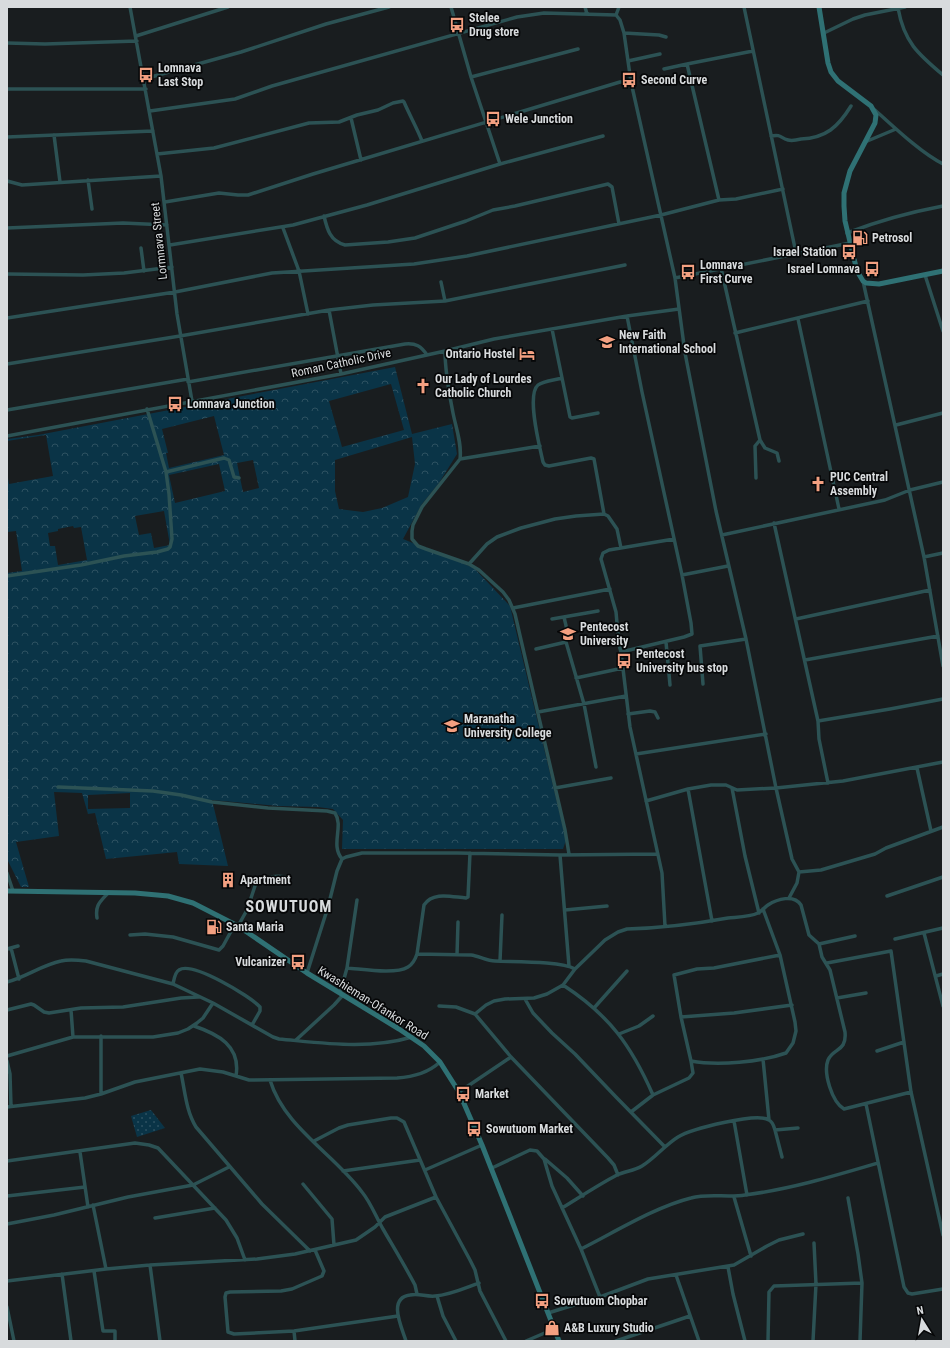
<svg xmlns="http://www.w3.org/2000/svg" width="950" height="1348" font-family="'Roboto Condensed',sans-serif">
<defs>
<pattern id="grass-dots" width="8" height="8" patternUnits="userSpaceOnUse"><rect width="8" height="8" fill="#0a3447"/><path d="M2 2h.1M6 6h.1" fill="none" stroke="#2d5161" stroke-width="1.8" stroke-linecap="round"/></pattern>
<pattern id="forest-crowns" width="20" height="18" patternUnits="userSpaceOnUse"><rect width="20" height="18" fill="#0a3447"/><path d="M2 6a3 3 0 1 1 6 0M12 15a3 3 0 1 1 6 0" fill="none" stroke="#2d5161"/></pattern>
</defs>
<rect width="100%" height="100%" fill="#191d1f"/>
<path fill="url(#grass-dots)" d="M151,1110l14,18 -28,9 -6,-21z"/>
<path fill="url(#forest-crowns)" fill-rule="evenodd" d="M395,367l17,67 40,-10 5,30 -18,29 -17,21 -19,35 71,29 36,38 56,234 -3,9h-221l1,-29 -10,-11 -15,-2 -40,-1 -66,-6 16,66 -49,-2 -2,-12 -71,7 -11,-46 -7,1 -6,-21 -28,-1 5,44 -43,6 13,45h-8l-14,-28v-286l15,-2 -6,-40 -9,1v-60l2,12 44,-8 -7,-41 -39,6v-2l31,-4zM391,384l13,46 -62,17 -13,-46zM214,416l10,39 -55,13 -3,-15h2l-6,-24zM412,437l3,27 -7,33 -26,11 -19,4 -24,-3 -4,-18v-31zM253,460l6,28 -16,4 -6,-29zM219,464l6,27 -50,12 -6,-28zM164,511l6,34 -16,3 -3,-15 -12,2 -4,-19zM73,526l1,2 7,-1 6,33 -29,5 -3,-19h-5l-2,-13 10,-2v-2zM130,793v15l-42,1v-14z"/>
<g fill="none" stroke-linecap="round" stroke-linejoin="round">
<path stroke="#2c5254" stroke-width="3.5" d="M130,7l31,169 16,138 15,87
M451,7l20,70 29,87
M585,7l2,7
M744,7l52,246
M898,8c6,34 20,46 45,67
M616,15l3,-8
M624,33l35,2 7,2
M824,33l29,-14 12,-4 40,-8
M136,36l92,-29
M7,43l38,1 92,-3
M628,61l32,-7
M664,69l23,-5
M471,77l107,-28
M144,79l97,-27 85,-28 63,-17
M7,89h139
M875,110c19,17 46,43 68,54
M150,111l85,-12 37,-13 245,-69 27,-4 72,2 4,5 4,13 7,49 44,196 10,75 31,158 30,128 30,149 16,71 7,13 22,-2 54,-16 11,-6 57,-21
M351,118l10,42
M54,135l6,47
M771,136c11,-2 9,2 17,4 4,1 9,0 13,-1 25,-1 37,-12 50,-33
M7,137l146,-6
M865,142l31,-13
M157,154l57,-6 95,-25 30,-1 18,-7 21,-5 15,-7 10,-2 1,1c6,14 13,26 18,39
M88,180l4,29
M7,181l15,4 139,-9
M719,200l-32,-136 66,-13
M165,202l54,-9 19,2h10l65,-21 307,-92h11
M324,216c3,13 6,25 21,29l43,-3 27,-4 51,-17 27,-11 22,-4 93,-22 4,3 7,37
M7,228l116,-5 44,2
M283,228l16,43 9,43
M847,233c31,-12 64,-21 96,-27
M170,245l123,-20 74,-20 133,-41 103,-28
M141,248l3,23
M721,268l39,172 5,8 12,5 2,8
M7,274l76,1 41,-2 48,-6
M925,275l18,56
M675,278l175,-35
M863,281l61,276 19,109
M441,282l4,19
M329,310l12,64
M7,318l168,-26 97,-19 142,-9 53,-8 194,-41 58,-15 17,-1 47,-10
M798,319l41,190
M552,329l18,88 2,1 26,-5
M735,333l133,-32
M445,351c0,22 4,41 8,62 3,15 9,31 7,46l-38,48 -9,18 -1,6v8l6,7 8,3 43,15 10,6 24,22 6,8 6,14 50,216 4,24
M7,364l173,-28 149,-26 44,-5 72,-4 180,-36
M562,378c-7,2 -19,3 -24,7 -12,10 2,63 5,77l2,3 4,1 42,-8 3,1 10,55
M188,382l217,-38c11,-1 16,2 22,11
M7,410l181,-31
M896,425l47,-12
M7,436l334,-62 104,-23 49,-12 133,-23 52,-7
M460,459l80,-13
M166,472l58,-14 5,2 5,17 5,1
M756,478l-1,-32 5,-6
M774,523l44,198 72,-12 53,-10
M722,535l163,-35 25,-10 33,-8
M924,557l19,-4
M469,564l18,-20 10,-7 24,-9 34,-9 21,-3 28,-2 4,2 9,13 4,19
M682,575l46,-9
M7,576l74,-11 43,-9 33,-4 11,-3 2,-2 2,-8 -3,-45 -3,-22 -19,-63
M513,608l97,-19
M564,617c2,9 5,17 2,25l18,62 12,63
M552,619l46,-8
M796,619l134,-29
M666,642l4,43
M536,649l30,-7
M621,652l63,-15 8,-3 -1,-11 -9,-48 -40,-183 -15,-76
M805,660l133,-24
M576,678l47,-10
M703,684l-3,-38 46,-7
M538,712l88,-16
M628,714l22,-3 5,1 3,6
M818,721l1,18 9,44
M636,754l130,-20
M917,768l14,63
M58,787l95,4 28,4 31,7 56,6 59,3 8,2c9,14 -5,31 7,46
M555,788l56,-10
M732,788l13,68 14,57
M688,789l24,132
M646,801l42,-12 23,-4h15l11,5 39,-2 67,-7 100,-19
M560,855l9,111
M7,873l6,18
M887,896l56,-19
M789,898l8,-15 2,-11
M565,910l42,-4
M97,918c-2,-13 3,-16 11,-25
M238,926l9,-16 9,-27c8,-5 19,-8 29,-6
M665,926l-3,-53 -32,-146 -9,-75 -2,-7 -3,-33 -15,-53 2,-6 6,-3 65,-11
M924,933l19,73
M130,935l15,-1 28,3 46,13 4,-4 12,-22
M895,939l48,-11
M819,944l36,-8
M11,948l8,31
M7,949l11,-3
M417,954l54,1c8,1 16,6 24,6 18,1 66,0 80,8
M457,955l1,-33
M500,961l2,-46
M827,963l64,-12 20,141 32,143
M347,968c15,1 48,7 61,-1 5,-3 7,-7 9,-13l7,-49c9,-14 28,-8 42,-7l2,-1 2,-44
M307,973l21,-66 9,-36 5,-12 4,-2 16,-4h95l103,2 97,-1
M936,976l7,-2
M7,982c19,-5 35,-17 54,-21 8,-2 17,-1 25,0l87,23 40,19 60,34 6,2c44,4 89,11 133,-2
M173,984c1,-5 2,-12 6,-14 13,-9 71,26 81,37v4l-8,14
M563,985c46,30 68,60 90,110
M340,993l7,-25 10,-68
M837,998l29,-5
M525,999l8,14 19,20 23,21 41,43 49,50
M439,1006l17,1 19,7 36,43 97,101 6,7 4,10
M594,1008l33,-37
M7,1010l24,-6 3,1 10,7 5,1 32,-5 42,-1 58,-9 17,-1
M71,1010l2,27
M475,1014l11,-9 8,-4 11,-2 29,-1 13,-4 16,-9 12,-16 30,-29 13,-8 9,-3c34,-1 68,-5 101,-11 10,-1 22,-1 30,-5 4,-2 7,-6 10,-8 9,-6 26,-11 33,0l8,30 10,9 3,13 8,13 15,62c2,20 -12,16 -17,28 -5,13 4,42 16,49l67,-17
M681,1017l53,-4 58,-8
M194,1026c24,8 47,20 42,50
M619,1034l20,-8 14,-10
M296,1040l38,-35 9,-10
M877,1051l27,-9
M7,1056l66,-19h80l25,-4 10,-4 9,-6 6,-5 10,-15
M763,1059l6,61
M7,1061l3,13 1,32
M691,1061c27,5 70,1 95,-8l7,-10 3,-12 -1,-9 -15,-67 -17,-46
M181,1073c4,18 5,38 15,54l66,77 48,47
M270,1080c14,47 64,74 92,112 9,11 14,25 21,37 11,19 22,37 32,56l2,9
M459,1092l52,-35
M101,1094v-58
M866,1104l38,183 4,6 4,1 31,-5
M7,1107l78,-9 16,-4 34,-12 65,-13 23,3 26,8 148,-2c17,-1 31,-5 43,-16
M631,1112l22,-17 36,-17 4,-5 -2,-12 -10,-44 -7,-42 23,-6 17,-1 66,-13
M734,1121l13,74
M775,1130l7,27
M314,1141l25,-13 9,-3 43,-7h6l7,4 32,75 34,63 5,10 5,21 26,50
M80,1152l8,55
M545,1159l22,19 16,18
M7,1161l128,-18 14,2 9,3 68,72 11,18 8,22
M492,1168l38,-18 7,1 7,8 8,27 29,63 19,48
M425,1170l57,-25
M343,1171l77,-11
M303,1184l29,35 2,26
M7,1196l78,-9
M734,1197l17,59
M848,1198l10,56 4,29 -2,58
M93,1205l13,64
M562,1208c18,-11 36,-23 55,-33 8,-4 17,-4 25,-9 13,-8 23,-21 36,-29 13,-8 79,-25 91,-17 4,2 5,7 6,10l23,-2
M155,1218l60,-10
M7,1224l47,-9 74,-18 65,-12 36,-18
M581,1249c34,-17 74,-42 110,-51 18,-5 36,0 54,-3 46,-6 89,-19 133,-32
M315,1250l9,21 -2,5 -30,13 -11,2 -51,1 -4,1 -1,4 3,35 6,2 60,-3 104,-15
M150,1265l10,76
M728,1267l5,27 12,47
M94,1271l9,60h12v10
M62,1274l9,67
M676,1275l23,66
M7,1281l99,-12 44,-4 107,-6 38,-5 61,-14 19,-13 10,-10 51,-20
M437,1296l6,20 13,25
M7,1307l7,34
M548,1313l52,-16 48,-18 86,-14 33,-19 12,-6 24,-6
M294,1331l1,10
M406,1341c-4,-13 -19,-43 4,-46 9,-2 16,2 25,1 15,-1 30,-8 44,-13
M526,1341l28,-12
M616,1341l74,-25
M768,1341l1,-49 5,-6 88,-3
M813,1341l3,-57 -2,-41"/>
<path stroke="#2f7174" stroke-width="5" d="M819,7l9,56 3,9 7,9 33,25 5,9 -1,8 -25,48 -6,22v13l1,15 12,50 6,10 3,2 13,1 64,-13
M7,891l128,2 33,3 25,7 45,23 69,47 92,56 25,17 16,16 19,30 23,53 77,196"/>
</g>
<defs>
<symbol id="bus-bare" viewBox="-9 -9 18 18"><path d="M-5-6H5V4H4V6H2V4H-2V6H-4V4H-5ZM-3.5-4V0h7V-4ZM-3.5 1.2v1.5H-2V1.2ZM2 1.2v1.5H3.5V1.2Z" fill="#f3a081" stroke="#060708" stroke-width="2.5" paint-order="stroke"/></symbol>
<symbol id="fuel-bare" viewBox="-9 -9 18 18"><path d="M-5.5-6h7V0h2V4h1.3V-2.5L3-4.5l.8-.8L6-3V5H2.5V1h-1V6h-7ZM-4.2-4.7v3.2H.2V-4.7Z" fill="#f3a081" stroke="#060708" stroke-width="2.5" paint-order="stroke"/></symbol>
<symbol id="school-bare" viewBox="-9 -9 18 18"><path d="M0-5L7-2L0 1L-7-2ZM-4 1L0 2.5L4 1V4Q0 6-4 4Z" fill="#f3a081" stroke="#060708" stroke-width="2.5" paint-order="stroke"/></symbol>
<symbol id="hotel-bare" viewBox="-9 -9 18 18"><path d="M-6-4.5h1.5V1H6V5H4.5V3h-9V5H-6ZM-4 0a1.8 1.8 0 1 1 3.6 0ZM.5 0V-2.5h3Q6-2.5 6 0Z" fill="#f3a081" stroke="#060708" stroke-width="2.5" paint-order="stroke"/></symbol>
<symbol id="church-bare" viewBox="-9 -9 18 18"><path d="M-1.2-6h2.4v3.5h3.3v2.4h-3.3V6h-2.4V-.1h-3.3v-2.4h3.3Z" fill="#f3a081" stroke="#060708" stroke-width="2.5" paint-order="stroke"/></symbol>
<symbol id="university-bare" viewBox="-9 -9 18 18"><path d="M0-5L7-2L0 1L-7-2ZM-4 1L0 2.5L4 1V4Q0 6-4 4Z" fill="#f3a081" stroke="#060708" stroke-width="2.5" paint-order="stroke"/></symbol>
<symbol id="building-bare" viewBox="-9 -9 18 18"><path d="M-4-6H4V6H1V3H-1V6H-4ZM-2.5-4.3h1.7v1.8h-1.7ZM.8-4.3h1.7v1.8H.8ZM-2.5-1h1.7V.8h-1.7ZM.8-1h1.7V.8H.8Z" fill="#f3a081" stroke="#060708" stroke-width="2.5" paint-order="stroke"/></symbol>
<symbol id="shop-bare" viewBox="-9 -9 18 18"><path d="M-5-2.5h2.3a2.7 3.5 0 0 1 5.4 0H5L5.5 6h-11ZM-1.5-2.5h3a1.5 2.3 0 0 0-3 0Z" fill="#f3a081" stroke="#060708" stroke-width="2.5" paint-order="stroke"/></symbol>
</defs>
<g fill-rule="evenodd">
<use href="#bus-bare" x="446" y="14" width="22" height="22"/>
<use href="#bus-bare" x="135" y="64" width="22" height="22"/>
<use href="#bus-bare" x="618" y="69" width="22" height="22"/>
<use href="#bus-bare" x="482" y="108" width="22" height="22"/>
<use href="#fuel-bare" x="849" y="227" width="22" height="22"/>
<use href="#bus-bare" x="838" y="241" width="22" height="22"/>
<use href="#bus-bare" x="861" y="258" width="22" height="22"/>
<use href="#bus-bare" x="677" y="261" width="22" height="22"/>
<use href="#school-bare" x="596" y="331" width="22" height="22"/>
<use href="#hotel-bare" x="516" y="343" width="22" height="22"/>
<use href="#church-bare" x="412" y="375" width="22" height="22"/>
<use href="#bus-bare" x="164" y="393" width="22" height="22"/>
<use href="#church-bare" x="807" y="473" width="22" height="22"/>
<use href="#university-bare" x="557" y="623" width="22" height="22"/>
<use href="#bus-bare" x="613" y="650" width="22" height="22"/>
<use href="#university-bare" x="441" y="715" width="22" height="22"/>
<use href="#building-bare" x="217" y="869" width="22" height="22"/>
<use href="#fuel-bare" x="203" y="916" width="22" height="22"/>
<use href="#bus-bare" x="287" y="951" width="22" height="22"/>
<use href="#bus-bare" x="452" y="1083" width="22" height="22"/>
<use href="#bus-bare" x="463" y="1118" width="22" height="22"/>
<use href="#bus-bare" x="531" y="1290" width="22" height="22"/>
<use href="#shop-bare" x="541" y="1317" width="22" height="22"/>
</g>
<g text-anchor="middle" stroke-width="3.5" stroke-linejoin="round" paint-order="stroke">
<g font-size="12" font-weight="bold" fill="#d8dbdd" stroke="#060708" text-anchor="start">
<text x="469" y="22">Stelee<tspan x="469" dy="14">Drug store</tspan></text>
<text x="158" y="72">Lomnava<tspan x="158" dy="14">Last Stop</tspan></text>
<text x="641" y="84">Second Curve</text>
<text x="505" y="123">Wele Junction</text>
<text x="872" y="242">Petrosol</text>
<text x="837" y="256" text-anchor="end">Israel Station</text>
<text x="700" y="269">Lomnava<tspan x="700" dy="14">First Curve</tspan></text>
<text x="860" y="273" text-anchor="end">Israel Lomnava</text>
<text x="619" y="339">New Faith<tspan x="619" dy="14">International School</tspan></text>
<text x="515" y="358" text-anchor="end">Ontario Hostel</text>
<text x="435" y="383">Our Lady of Lourdes<tspan x="435" dy="14">Catholic Church</tspan></text>
<text x="187" y="408">Lomnava Junction</text>
<text x="830" y="481">PUC Central<tspan x="830" dy="14">Assembly</tspan></text>
<text x="580" y="631">Pentecost<tspan x="580" dy="14">University</tspan></text>
<text x="636" y="658">Pentecost<tspan x="636" dy="14">University bus stop</tspan></text>
<text x="464" y="723">Maranatha<tspan x="464" dy="14">University College</tspan></text>
<text x="240" y="884">Apartment</text>
<text x="226" y="931">Santa Maria</text>
<text x="286" y="966" text-anchor="end">Vulcanizer</text>
<text x="475" y="1098">Market</text>
<text x="486" y="1133">Sowutuom Market</text>
<text x="554" y="1305">Sowutuom Chopbar</text>
<text x="564" y="1332">A&amp;B Luxury Studio</text>
</g>
<g font-size="12" fill="#d8dbdd" stroke="#060708">
<text transform="translate(159 241) rotate(-96)" y="4">Lormnava Street</text>
<text transform="translate(341 363) rotate(-12)" y="4">Roman Catholic Drive</text>
<text transform="translate(373 1003) rotate(32)" y="4">Kwashieman-Ofankor Road</text>
</g>
<g font-size="16" font-weight="bold" letter-spacing="1" fill="#d8dbdd" stroke="#060708">
<text x="289" y="912">SOWUTUOM</text>
</g>
</g>
<rect width="950" height="1348" fill="none" stroke="#d8dbdd" stroke-width="16"/>
<g transform="translate(922 1320) rotate(349)" stroke="#060708" stroke-width="3" paint-order="stroke">
<path d="M0-3L7 15L0 10L-7 15Z" fill="#d8dbdd"/>
<text y="-6" font-size="11" font-weight="bold" text-anchor="middle" fill="#d8dbdd">N</text>
</g>
</svg>
